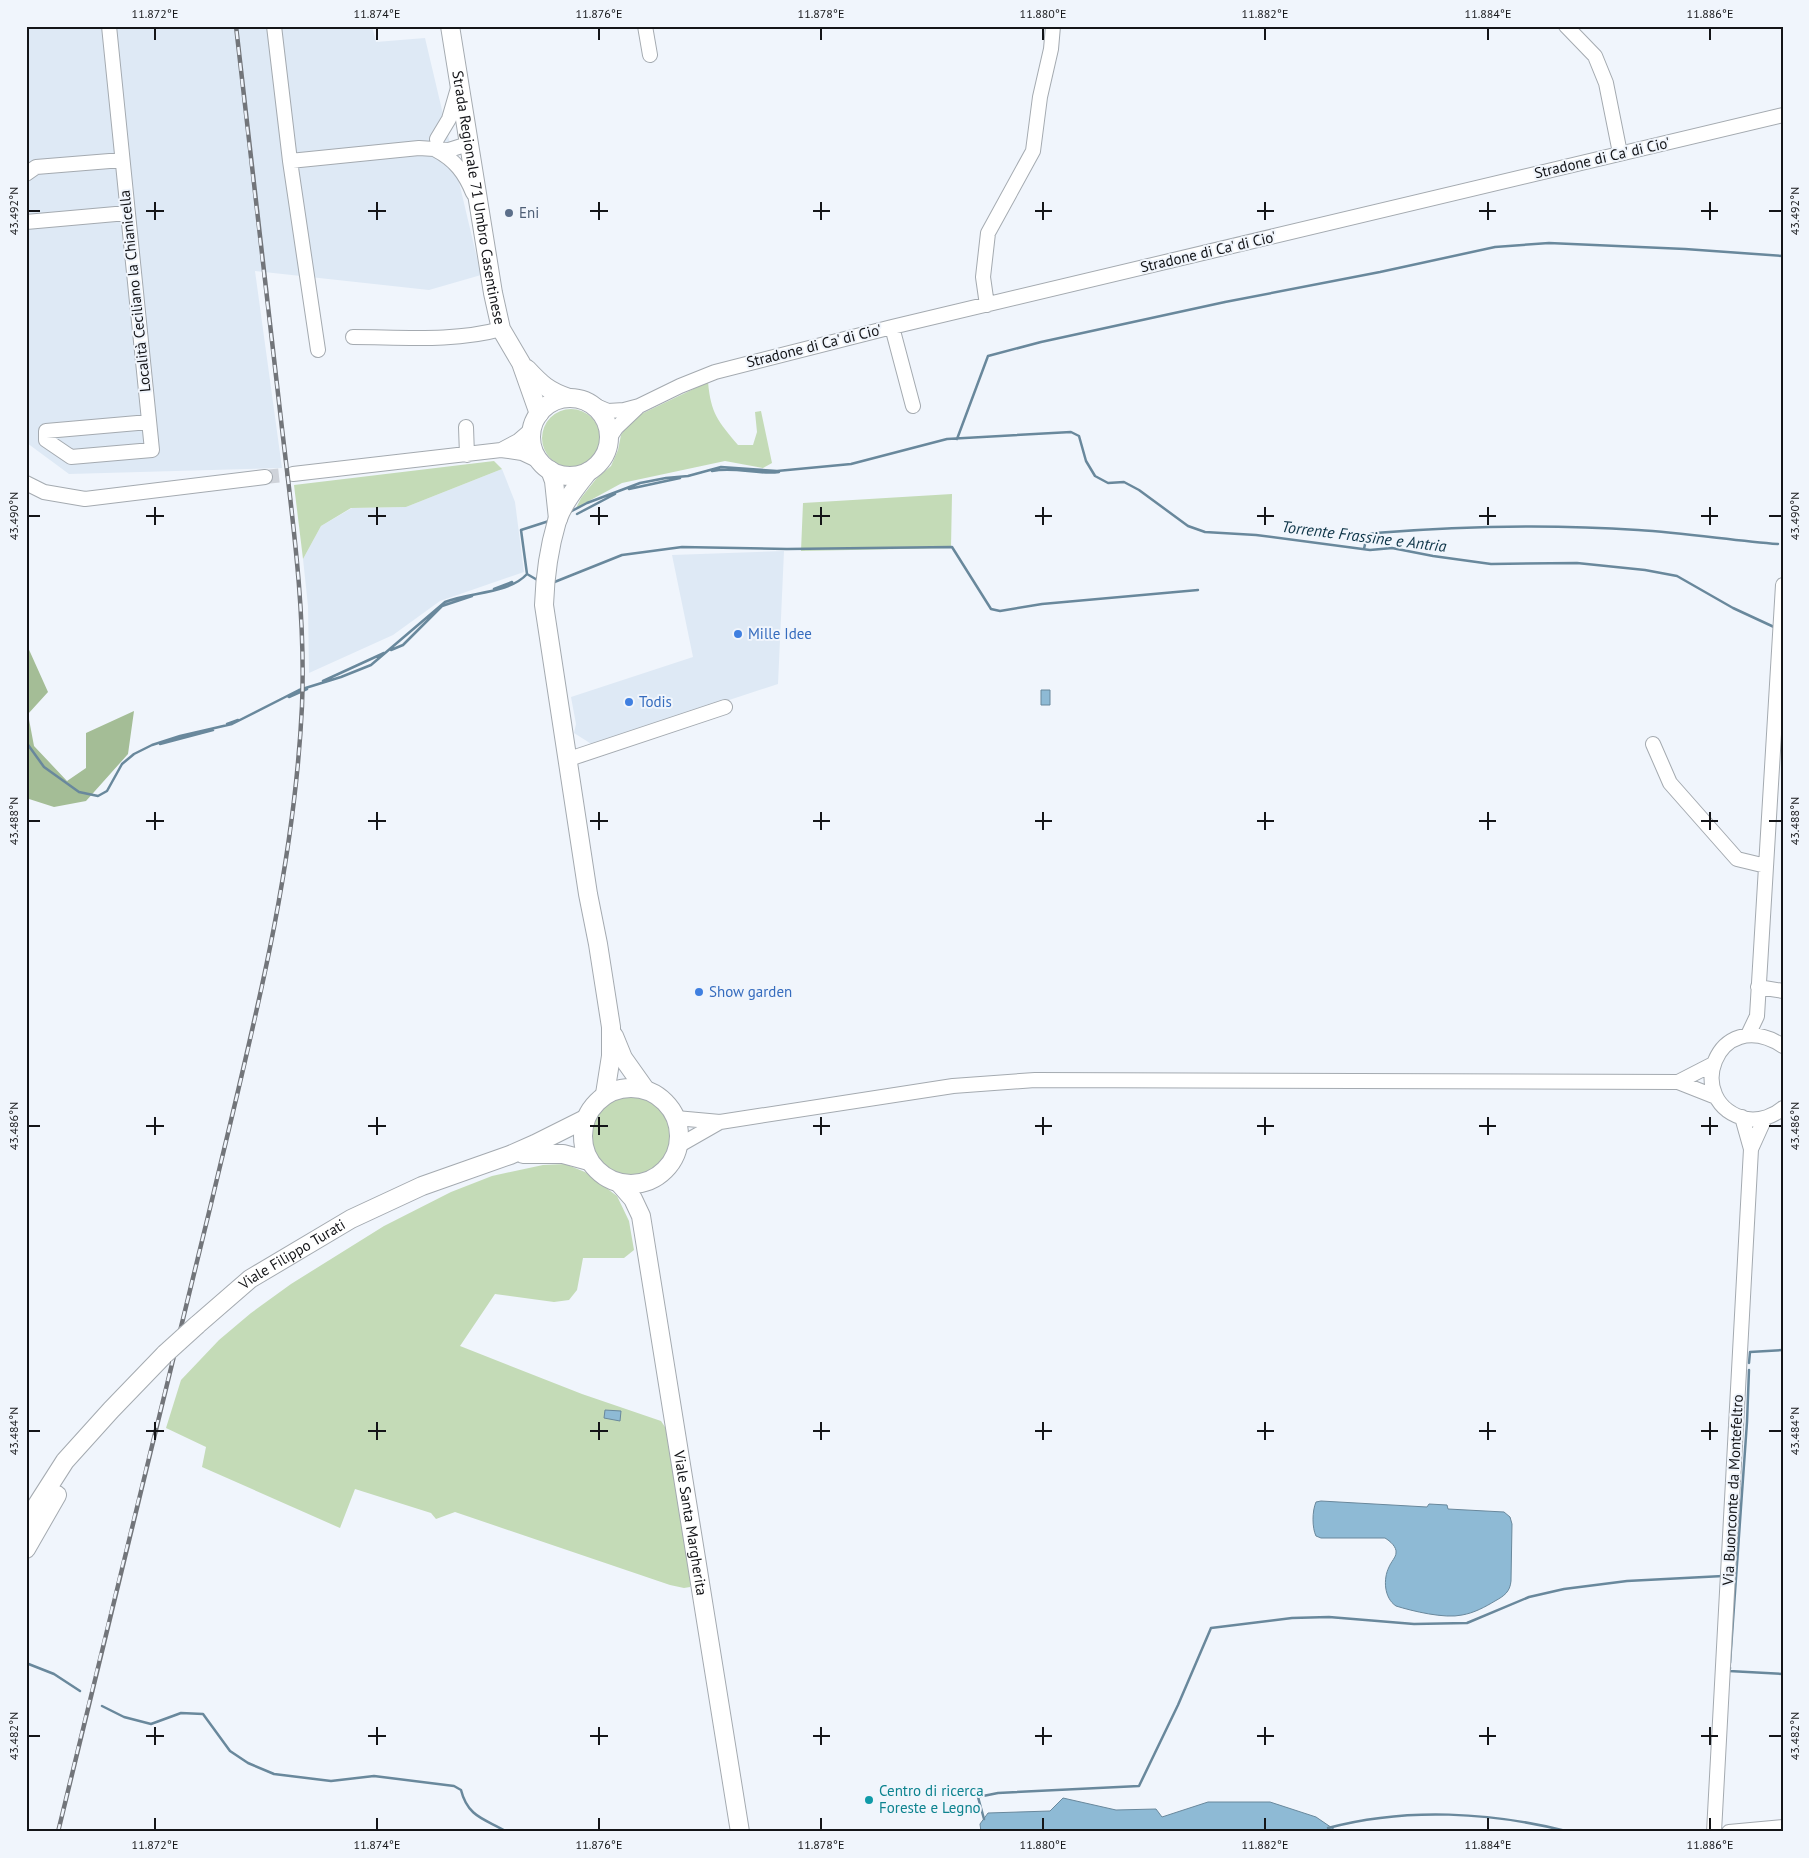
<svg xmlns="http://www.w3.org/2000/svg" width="1809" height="1858" font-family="'PT Sans',sans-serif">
<rect width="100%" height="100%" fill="#f0f5fc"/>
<path fill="#dee9f5" d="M26,26h346l4,16 49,-4 56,237 -52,15 -174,-19 27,197 -213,6 -42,-31z
M502,469l13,33 9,70 -84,29 -47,34 -84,38 -1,-67 -5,-47 18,-33 31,-18 54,-1z
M784,551l-6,133 -185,61 -19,-12 2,-9 -5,-27 122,-40 -21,-102z"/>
<path fill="#c4dbb7" d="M708,382c3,32 10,39 30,63h15l4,-13 -2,-20 6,-1 11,52 -9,5 -38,-7 -103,22 -46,25 5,-10 15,-19 15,-13 7,-16 3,-15 7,-11 9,-8z
M542 438a29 29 0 1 1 58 0a29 29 0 1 1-58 0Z
M494,461l8,8 -96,38 -55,1 -30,18 -18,33 -9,-74z
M952,494l-1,54 -150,3 2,-48z
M590 1136a41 41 0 1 1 82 0a41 41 0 1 1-82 0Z
M565,1164l20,8 32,24 12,25 5,29 -10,8h-41l-6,32 -8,10 -15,2 -59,-8 -35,52 122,48 79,27 8,12 22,151 -1,3 -6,1 -14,-3 -215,-73 -19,7 -5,-6 -76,-24 -15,39 -138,-61 4,-20 -40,-19 15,-48 38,-40 32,-27 40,-29 93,-58 67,-34 41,-16 51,-11z"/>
<path fill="#a4bd96" d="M26,643l22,49 -20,22 6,32 33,35 19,-13v-35l48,-22 -6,43 -42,47 -32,6 -28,-9z"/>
<path fill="#8ebad5" stroke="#69889c" d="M1041,690h9v15h-9z
M605,1410l16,1 -1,10 -16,-3z
M1321,1501l106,6 2,-3 18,1 1,4 56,3 6,5 2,7 -1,57c-1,11 -7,15 -16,20 -10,6 -21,12 -33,14 -17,4 -50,-4 -66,-9 -12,-8 -13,-27 -7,-39 2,-5 7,-10 7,-14 1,-6 -6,-12 -11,-15h-64l-5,-2c-4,-8 -4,-25 0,-34z
M1063,1798l53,12 40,-1 6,8 46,-15h62l46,15 22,15h-357l-1,-8 8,-11 62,-2z"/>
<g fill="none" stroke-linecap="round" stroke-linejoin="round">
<path stroke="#69889c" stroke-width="2.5" d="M957,439l31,-83 53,-14 184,-40 155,-30 115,-25 54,-4 136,6 98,7
M712,471c23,-5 44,4 67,1
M629,489l51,-11
M568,513l19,-10 53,-20 26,-5 22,-2 33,-9 56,4 74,-7 96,-25 124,-7 8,4 7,25 9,15 13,7 16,-1 15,8 49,36 17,6 51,3 114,15 22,-2 41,8 58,8 86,-1 68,7 32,6 56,32 41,19
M577,514l38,-20
M1364,549l3,-14 8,-2c87,-7 175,-9 263,-3 46,3 93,10 140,14
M527,574l-6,-44 28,-9
M527,574l12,7
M552,583l70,-28 60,-8 105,2 165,-2 39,62 9,2 42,-7 156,-14
M494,589l18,-7
M391,650l12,-5 39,-39 30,-10
M323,681l61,-28
M289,697l18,-8
M227,724l11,-4
M26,742l18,25 35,25 19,4 9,-5 15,-27 12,-10 18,-9 28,-9 52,-12 67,-34 42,-13 30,-12 74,-63c24,-10 64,-8 82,-28
M160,744l53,-14
M1749,1363l1,-11 33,-2
M26,1663l28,11 26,17
M1730,1663l17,-241 2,-52
M1730,1668l-1,3 54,3
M102,1706l22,11 27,7 30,-11 22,1 27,37 18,12 26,11 57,7 43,-5 80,10 7,4c7,28 25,29 46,42
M984,1819l-6,-22 20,-4 141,-7 39,-81 33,-77 81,-10 37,-1 85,7 53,-1 62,-26 35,-8 63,-8 96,-5
M1328,1828c78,-21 164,-16 242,4
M720,1832l5,-1"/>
<path stroke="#cfd3da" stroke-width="14" stroke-dasharray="14 7" stroke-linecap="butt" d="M265,477l28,-3"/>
<defs>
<path id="minor" d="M109,26l43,424 -81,7 -25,-17v-9l103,-9
M274,26l16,135 129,-13 30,2 19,-6
M645,26l5,29
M1566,26l29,30 11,27 14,70
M437,139l12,-20 9,-31
M436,150c19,10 29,23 37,43
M290,161l28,189
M26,174l10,-7 86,-7
M26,222l101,-9
M987,305l-4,-28 5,-44 45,-82 7,-54 11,-48 2,-23
M892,327l21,79
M353,337c47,0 102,5 148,-8
M594,405l14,6 16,-1 15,-4 41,-20 35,-14 177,-45 891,-212
M466,427l1,28
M610,437l6,-9 21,-20
M501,450l17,-9 14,-12
M293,474l208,-24 21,3 17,8
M26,483l18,9 41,7 180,-22
M1653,744l17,39 67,76 29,7
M569,759l156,-52
M1758,987l25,4
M1748,1035l9,-19 26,-431
M1783,1046c-67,-43 -102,58 -36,73 13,2 27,-3 36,-11
M1678,1082l35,-18
M676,1118l44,4 233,-36 82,-6 643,2 38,15
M678,1146l42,-24
M1751,1149l14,-31
M1714,1832l37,-683 -9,-32
M1729,1832l54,-5"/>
<g id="major">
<path id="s1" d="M450,26l43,267 8,36 20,34 18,51"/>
<path d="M527,369c14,15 21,22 42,29"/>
<circle cx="570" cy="437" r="39"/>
<path d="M550,470l4,11 4,38"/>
<path d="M588,472c-11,14 -25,31 -31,49 -8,27 -12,56 -13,84l44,289 10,50 13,83v29l-6,38"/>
<path d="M614,1036l9,22 22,31"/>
<circle cx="631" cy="1136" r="48"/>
<path d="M523,1154h40l26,7"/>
<path id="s2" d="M619,1183l14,16 8,17 99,616"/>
<path id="s3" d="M197,1325l53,-46 101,-60 71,-33 88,-31 25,-11 50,-25"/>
<path d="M26,1522l39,-61 46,-51 54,-56"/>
<path d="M26,1549l31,-54"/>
</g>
</defs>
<use href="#minor" stroke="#a4aab0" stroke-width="16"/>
<use href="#major" stroke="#a4aab0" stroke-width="20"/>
<use href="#minor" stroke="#fff" stroke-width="14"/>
<use href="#major" stroke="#fff" stroke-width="18"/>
<defs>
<path id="rail" d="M58,1832c50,-210 102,-419 153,-628 39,-165 83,-328 91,-498 4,-99 -11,-197 -22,-295 -15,-128 -30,-256 -44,-385"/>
</defs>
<use href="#rail" stroke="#72757a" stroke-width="4.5"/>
<use href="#rail" stroke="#f0f5fc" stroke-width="2.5" stroke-dasharray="8" stroke-linecap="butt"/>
<defs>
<path id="major-bridge" d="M165,1354l32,-29"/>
</defs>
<use href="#major-bridge" stroke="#a4aab0" stroke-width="20" stroke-linecap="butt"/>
<use href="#major-bridge" stroke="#fff" stroke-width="18"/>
</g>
<path fill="none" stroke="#141518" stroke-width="2" d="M155,28v12M377,28v12M599,28v12M821,28v12M1043,28v12M1265,28v12M1488,28v12M1710,28v12M155,202v18M377,202v18M599,202v18M821,202v18M1043,202v18M1265,202v18M1488,202v18M1710,202v18M28,211h12M146,211h18M368,211h18M590,211h18M813,211h17M1035,211h17M1257,211h17M1479,211h17M1701,211h17M1769,211h13M155,507v18M377,507v18M599,507v18M821,507v18M1043,507v18M1265,507v18M1488,507v18M1710,507v18M28,516h12M146,516h18M368,516h18M590,516h18M813,516h17M1035,516h17M1257,516h17M1479,516h17M1701,516h17M1769,516h13M155,812v18M377,812v18M599,812v18M821,812v18M1043,812v18M1265,812v18M1488,812v18M1710,812v18M28,821h12M146,821h18M368,821h18M590,821h18M813,821h17M1035,821h17M1257,821h17M1479,821h17M1701,821h17M1769,821h13M155,1117v18M377,1117v18M599,1117v18M821,1117v18M1043,1117v18M1265,1117v18M1488,1117v18M1710,1117v18M28,1126h12M146,1126h18M368,1126h18M590,1126h18M813,1126h17M1035,1126h17M1257,1126h17M1479,1126h17M1701,1126h17M1769,1126h13M155,1422v18M377,1422v18M599,1422v18M821,1422v18M1043,1422v18M1265,1422v18M1488,1422v18M1710,1422v18M28,1431h12M146,1431h18M368,1431h18M590,1431h18M813,1431h17M1035,1431h17M1257,1431h17M1479,1431h17M1701,1431h17M1769,1431h13M155,1727v18M377,1727v18M599,1727v18M821,1727v18M1043,1727v18M1265,1727v18M1488,1727v18M1710,1727v18M28,1736h12M146,1736h18M368,1736h18M590,1736h18M813,1736h17M1035,1736h17M1257,1736h17M1479,1736h17M1701,1736h17M1769,1736h13M155,1818v12M377,1818v12M599,1818v12M821,1818v12M1043,1818v12M1265,1818v12M1488,1818v12M1710,1818v12"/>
<circle fill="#5c6f8a" stroke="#f0f5fc" stroke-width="2" cx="509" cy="213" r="5"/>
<g fill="#3f7fe0" stroke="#f0f5fc" stroke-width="2">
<circle cx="738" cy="634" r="5"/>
<circle cx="629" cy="702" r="5"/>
<circle cx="699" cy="992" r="5"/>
</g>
<circle fill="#0f9aa8" stroke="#f0f5fc" stroke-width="2" cx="869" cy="1800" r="5"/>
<g text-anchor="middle" stroke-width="4" stroke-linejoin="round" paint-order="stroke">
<g font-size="15" fill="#141518" stroke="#f0f5fc">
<text transform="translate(1602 158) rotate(-13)" y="5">Stradone di Ca' di Cio'</text>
<text dy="5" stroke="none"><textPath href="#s1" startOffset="174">Strada Regionale 71 Umbro Casentinese</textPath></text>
<text transform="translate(1208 252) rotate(-13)" y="5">Stradone di Ca' di Cio'</text>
<text transform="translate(135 291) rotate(-96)" y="5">Località Ceciliano la Chianicella</text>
<text transform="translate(814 346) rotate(-14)" y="5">Stradone di Ca' di Cio'</text>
<text dy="5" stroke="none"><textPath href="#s3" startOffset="119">Viale Filippo Turati</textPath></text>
<text transform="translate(1733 1490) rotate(-87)" y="5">Via Buonconte da Montefeltro</text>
<text dy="5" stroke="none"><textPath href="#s2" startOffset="351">Viale Santa Margherita</textPath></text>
</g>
<g font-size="15" fill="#4e5e75" stroke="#f0f5fc" text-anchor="start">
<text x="519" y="218">Eni</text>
</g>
<g font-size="15" fill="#366cbe" stroke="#f0f5fc" text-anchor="start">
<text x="748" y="639">Mille Idee</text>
<text x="639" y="707">Todis</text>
<text x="709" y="997">Show garden</text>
</g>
<g font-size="15" fill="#0d838f" stroke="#f0f5fc" text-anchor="start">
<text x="879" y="1796">Centro di ricerca<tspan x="879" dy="17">Foreste e Legno</tspan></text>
</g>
<g font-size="16" font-style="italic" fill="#0e3548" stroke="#f0f5fc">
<text transform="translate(1364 536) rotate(7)" y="6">Torrente Frassine e Antria</text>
</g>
</g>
<rect width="1809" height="1858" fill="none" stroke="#f0f5fc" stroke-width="55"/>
<rect x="28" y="28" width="1754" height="1802" fill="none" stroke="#141518" stroke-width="2"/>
<g font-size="12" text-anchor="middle" fill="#141518">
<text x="155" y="18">11.872°E</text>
<text x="377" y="18">11.874°E</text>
<text x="599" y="18">11.876°E</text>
<text x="821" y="18">11.878°E</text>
<text x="1043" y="18">11.880°E</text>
<text x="1265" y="18">11.882°E</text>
<text x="1488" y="18">11.884°E</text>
<text x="1710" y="18">11.886°E</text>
<text transform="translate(14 211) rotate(-90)" y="4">43.492°N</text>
<text transform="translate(1795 211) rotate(-90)" y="4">43.492°N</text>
<text transform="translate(14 516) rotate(-90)" y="4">43.490°N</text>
<text transform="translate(1795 516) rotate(-90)" y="4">43.490°N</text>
<text transform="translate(14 821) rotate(-90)" y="4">43.488°N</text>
<text transform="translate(1795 821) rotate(-90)" y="4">43.488°N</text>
<text transform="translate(14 1126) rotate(-90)" y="4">43.486°N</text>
<text transform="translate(1795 1126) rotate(-90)" y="4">43.486°N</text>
<text transform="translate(14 1431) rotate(-90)" y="4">43.484°N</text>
<text transform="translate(1795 1431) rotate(-90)" y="4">43.484°N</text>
<text transform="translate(14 1736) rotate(-90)" y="4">43.482°N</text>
<text transform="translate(1795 1736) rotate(-90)" y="4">43.482°N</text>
<text x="155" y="1849">11.872°E</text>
<text x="377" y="1849">11.874°E</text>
<text x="599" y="1849">11.876°E</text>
<text x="821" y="1849">11.878°E</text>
<text x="1043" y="1849">11.880°E</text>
<text x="1265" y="1849">11.882°E</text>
<text x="1488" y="1849">11.884°E</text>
<text x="1710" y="1849">11.886°E</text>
</g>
</svg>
